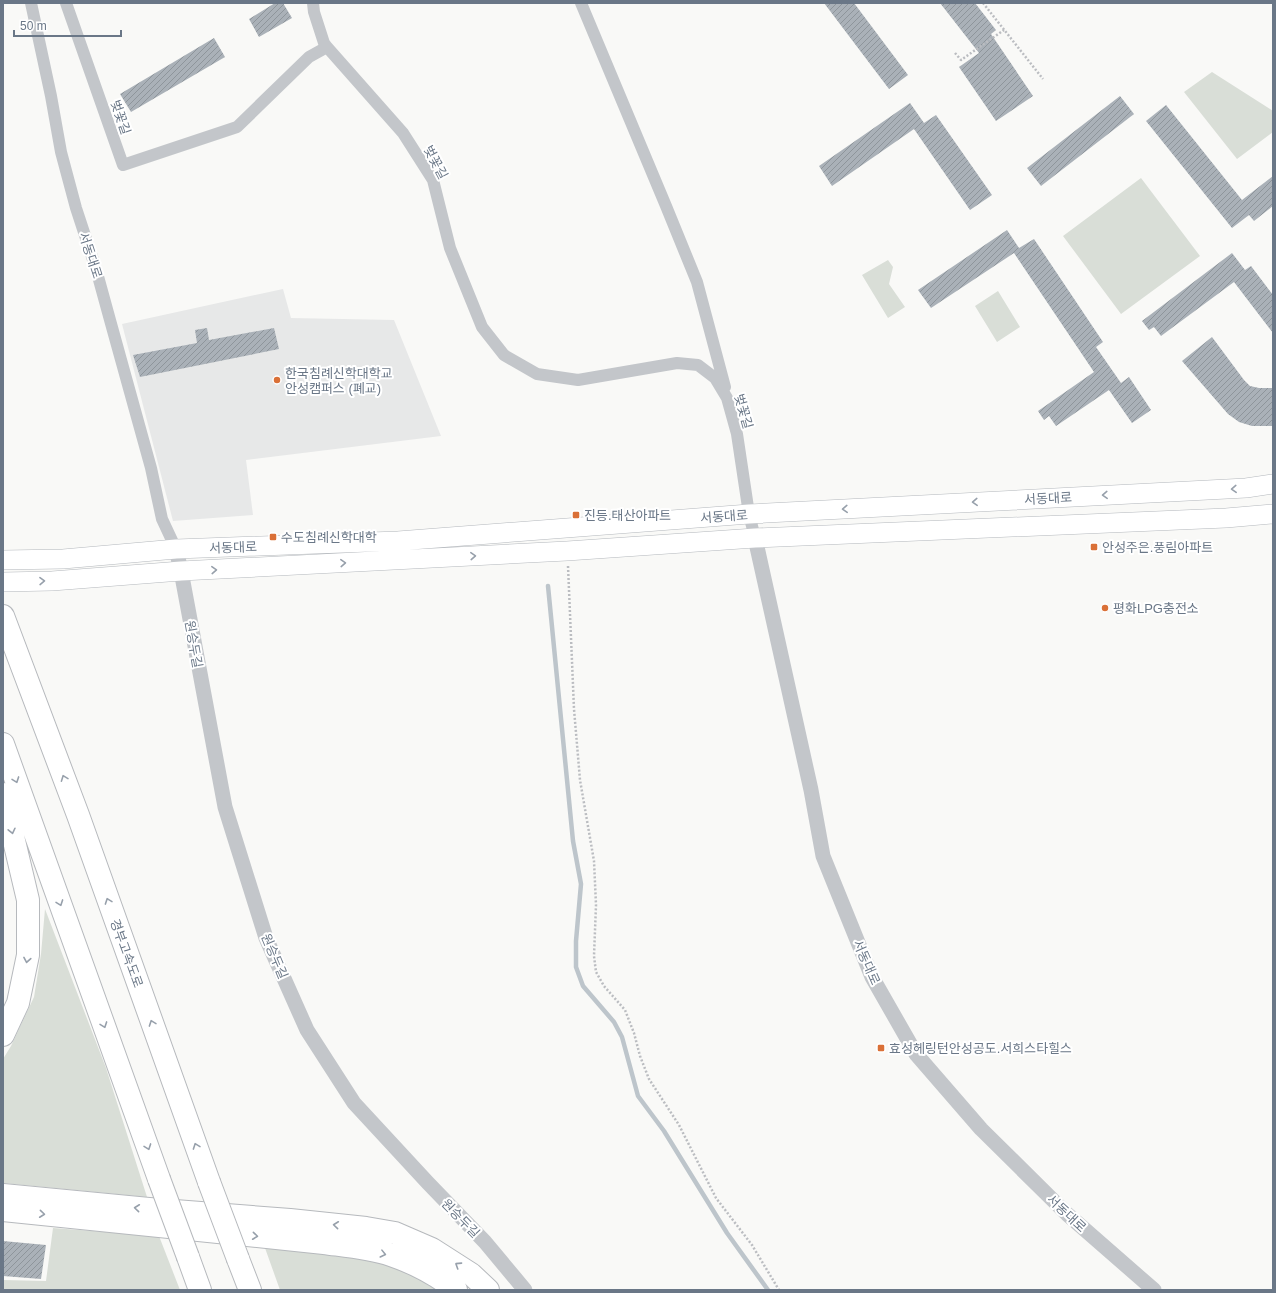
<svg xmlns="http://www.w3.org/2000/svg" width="1276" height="1293" font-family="Arial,'Noto Sans KR',sans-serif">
<defs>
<pattern id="building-hatch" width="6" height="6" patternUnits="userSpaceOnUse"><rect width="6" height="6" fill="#aab1b8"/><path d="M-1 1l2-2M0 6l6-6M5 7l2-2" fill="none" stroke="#8e959b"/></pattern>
</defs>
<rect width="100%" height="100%" fill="#f9f9f7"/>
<path fill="#e7e8e8" d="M283,289l8,29 103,2 47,116 -195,24 7,55 -80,6 -51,-197z"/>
<path fill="#d9ded7" d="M1212,72l61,39v21l-36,27 -53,-67z
M1141,178l59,78 -79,58 -58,-78z
M888,260l5,7 -4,17 16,23 -17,11 -26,-43z
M998,291l22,36 -23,15 -22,-36z
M45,909l61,159 41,129 -144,-14v-124l8,-13 23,-49 7,-43z
M53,1228l106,8 21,54h-177v-10l43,1z
M265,1248l58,4 58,9 39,17 18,12h-158z"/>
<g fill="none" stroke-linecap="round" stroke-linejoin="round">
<path stroke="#bdc5cb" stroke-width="4.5" d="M548,586l25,255 8,43 -5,57v26l7,19 31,36 8,15 16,59 26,35 63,102 41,57"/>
</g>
<path fill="url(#building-hatch)" d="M275,3h8l9,15 -33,19 -10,-18z
M824,3h30l54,72 -19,14z
M940,3h35l21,27 -5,4 42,62 -37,25 -37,-54 20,-14z
M214,38l11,19 -94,55 -11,-18z
M1120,96l14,18 -93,72 -14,-18z
M910,103l14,20 12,-8 56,80 -22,15 -56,-81 -82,57 -13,-20z
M1166,105l76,95 31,-24v30l-19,15 -5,-6 -17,13 -86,-107z
M1007,230l12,18 15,-9 69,103 -7,5 25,36 8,-6 22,33 -19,13 -23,-33 -53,36 -7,-10 -5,4 -6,-9 56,-39 -80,-119 -83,55 -13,-18z
M1232,253l13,17 6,-4 22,29v38l-39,-51 -73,54 -7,-9 -5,3 -7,-9z
M207,328l2,12 65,-12 5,21 -139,28 -7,-22 64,-12 -2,-13z
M1212,337l32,43 6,6 9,2h14v38h-21l-13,-4 -11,-8 -46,-53z
M3,1241l43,4 -5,34 -38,-3z"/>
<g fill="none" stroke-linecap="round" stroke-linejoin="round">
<defs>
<path id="primary" d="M3,560l60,-1 113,-10 222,-8 351,-27 497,-26 27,-4
M3,582l49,-1 129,-10 386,-20 188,-13 471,-20 47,-4"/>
<path id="motorway" d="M3,616l75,199 131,367
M3,744l156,435
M3,794l25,106v55l-10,48 -15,32
M3,1195l146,14 141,11 76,8 29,5 37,16 39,25 17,16
M3,1210l321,33c22,3 46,5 67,12 23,8 46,20 65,35
M188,1257l12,33
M238,1259l12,31"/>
</defs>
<use href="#primary" stroke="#b4b8bd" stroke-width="20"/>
<use href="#motorway" stroke="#b6b9bd" stroke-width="24"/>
<path stroke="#bbbdc1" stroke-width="2.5" stroke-dasharray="2 2" stroke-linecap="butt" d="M983,3l60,76
M955,53l6,7 43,-30
M568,566l6,143 6,71 14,81 2,44 -2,51 2,16 8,14 21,24 9,23 6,23 9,23 30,46 37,73 36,47 27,45"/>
<path stroke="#c3c6ca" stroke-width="12" d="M31,3l20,93 10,56 15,56 20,61 14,51 41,148 11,51 14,30
M66,3l57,162 114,-38 72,-70 18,-10 76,86 30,47 17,68 32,79 22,28 33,19 41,6 99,-17 21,2 17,13 12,20 10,36 12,80 6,24
M313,3l1,9 10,31 3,4
M581,3l85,203 31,76 28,105"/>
<path stroke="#c3c6ca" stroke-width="15" d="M755,538l56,252 12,66 49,121 44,77 65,75 86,85 87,76
M176,549l5,22 44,236 41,131 41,92 47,73 74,80 57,59 40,48"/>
<use href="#primary" stroke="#fff" stroke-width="19"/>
<use href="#motorway" stroke="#fff" stroke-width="22"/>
<defs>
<path id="motorway-bridge" d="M159,1179l29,78
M209,1182l29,77"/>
</defs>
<use href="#motorway-bridge" stroke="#b6b9bd" stroke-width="24" stroke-linecap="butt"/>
<use href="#motorway-bridge" stroke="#fff" stroke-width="22"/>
</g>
<defs><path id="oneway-chevron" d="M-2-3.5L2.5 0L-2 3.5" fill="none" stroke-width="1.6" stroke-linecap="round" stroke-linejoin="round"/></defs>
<g stroke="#97a0ab">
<use href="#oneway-chevron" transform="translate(1234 489) rotate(177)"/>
<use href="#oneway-chevron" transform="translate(1105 495) rotate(177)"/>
<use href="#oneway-chevron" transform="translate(975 502) rotate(177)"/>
<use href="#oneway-chevron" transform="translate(845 509) rotate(177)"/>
<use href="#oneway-chevron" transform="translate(473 556) rotate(-3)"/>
<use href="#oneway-chevron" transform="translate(343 563) rotate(-3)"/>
<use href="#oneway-chevron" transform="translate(214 570) rotate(-3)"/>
<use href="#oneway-chevron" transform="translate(42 581) rotate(-1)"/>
<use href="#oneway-chevron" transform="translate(64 778) rotate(-111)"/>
<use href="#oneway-chevron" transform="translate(16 780) rotate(70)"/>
<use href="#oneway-chevron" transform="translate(12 831) rotate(77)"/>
<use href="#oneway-chevron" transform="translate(108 901) rotate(-110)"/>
<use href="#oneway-chevron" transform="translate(60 903) rotate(70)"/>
<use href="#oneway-chevron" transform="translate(27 960) rotate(100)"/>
<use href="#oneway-chevron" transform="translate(152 1023) rotate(-110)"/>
<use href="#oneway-chevron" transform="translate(104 1025) rotate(70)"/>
<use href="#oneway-chevron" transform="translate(196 1146) rotate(-110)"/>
<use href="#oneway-chevron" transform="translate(148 1147) rotate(70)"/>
<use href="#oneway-chevron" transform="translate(137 1208) rotate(-174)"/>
<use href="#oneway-chevron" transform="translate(42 1214) rotate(6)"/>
<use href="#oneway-chevron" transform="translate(336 1225) rotate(-174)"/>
<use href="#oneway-chevron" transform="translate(255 1236) rotate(6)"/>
<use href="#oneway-chevron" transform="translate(383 1254) rotate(14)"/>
<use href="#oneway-chevron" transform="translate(458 1265) rotate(-147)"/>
</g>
<g fill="#da7037" stroke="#fff" stroke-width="1.5">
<circle cx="277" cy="380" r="4"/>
<rect x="572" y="511" width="8" height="8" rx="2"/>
<rect x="269" y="533" width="8" height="8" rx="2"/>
<rect x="1090" y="543" width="8" height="8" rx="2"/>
<circle cx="1105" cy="608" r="4"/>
<rect x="877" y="1044" width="8" height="8" rx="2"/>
</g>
<g text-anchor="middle" stroke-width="4" stroke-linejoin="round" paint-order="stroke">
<g font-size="13" fill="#6a7787" stroke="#fff">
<text transform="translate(121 117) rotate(71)" y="5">벚꽃길</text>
<text transform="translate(436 162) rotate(62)" y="5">벚꽃길</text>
<text transform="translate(91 255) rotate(72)" y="5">서동대로</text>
<text transform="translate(744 411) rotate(74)" y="5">벚꽃길</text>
<text transform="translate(1048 498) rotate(-3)" y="5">서동대로</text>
<text transform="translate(724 516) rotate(-4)" y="5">서동대로</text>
<text transform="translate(233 547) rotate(-2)" y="5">서동대로</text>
<text transform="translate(194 644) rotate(80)" y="5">원승두길</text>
<text transform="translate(127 953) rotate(70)" y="5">경부고속도로</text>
<text transform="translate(275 956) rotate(67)" y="5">원승두길</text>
<text transform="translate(867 962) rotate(66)" y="5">서동대로</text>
<text transform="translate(1067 1213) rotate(43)" y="5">서동대로</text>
<text transform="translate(461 1218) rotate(46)" y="5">원승두길</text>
</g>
<g font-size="13" fill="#6a7787" stroke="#fff" text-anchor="start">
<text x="285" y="378">한국침례신학대학교<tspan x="285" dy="15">안성캠퍼스 (폐교)</tspan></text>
<text x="584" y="520">진등.태산아파트</text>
<text x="281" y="542">수도침례신학대학</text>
<text x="1102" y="552">안성주은.풍림아파트</text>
<text x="1113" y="613">평화LPG충전소</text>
<text x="889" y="1053">효성헤링턴안성공도.서희스타힐스</text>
</g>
</g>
<rect width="1276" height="1293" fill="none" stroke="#6a7787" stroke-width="8"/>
<path d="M14 30v6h107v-6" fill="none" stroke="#6a7787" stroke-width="2"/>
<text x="20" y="30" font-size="12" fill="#6a7787" stroke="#ffffff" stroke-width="3" paint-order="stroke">50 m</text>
</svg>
